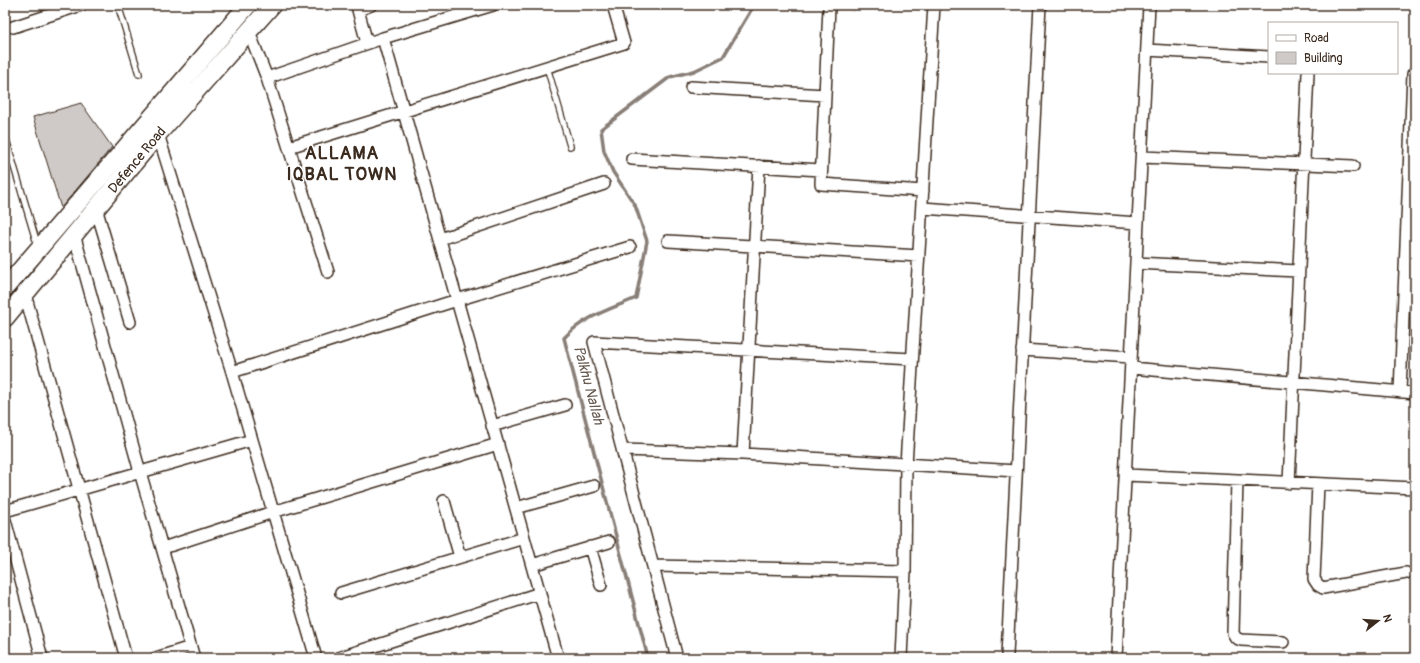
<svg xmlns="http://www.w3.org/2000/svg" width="1420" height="663" font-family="Pangolin,sans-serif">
<rect width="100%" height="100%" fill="#fff"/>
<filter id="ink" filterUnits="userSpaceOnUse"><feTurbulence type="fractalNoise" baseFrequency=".025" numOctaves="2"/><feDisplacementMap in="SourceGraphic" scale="8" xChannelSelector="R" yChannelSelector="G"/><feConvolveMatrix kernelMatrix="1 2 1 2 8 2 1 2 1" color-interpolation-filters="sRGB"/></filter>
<g filter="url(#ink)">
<path fill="#f1efee" d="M838,5h19l-3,8z"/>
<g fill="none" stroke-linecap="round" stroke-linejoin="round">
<path stroke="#887e77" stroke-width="3.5" d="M648,658l-84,-320c19,-21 47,-29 72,-40l11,-57 -12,-36 -22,-33 -9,-21 -3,-22 69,-52 24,-6 29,-14 31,-52"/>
</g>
<path fill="#cfcac7" stroke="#3b2a1e" d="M81,103l31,44 -51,61 -28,-91z"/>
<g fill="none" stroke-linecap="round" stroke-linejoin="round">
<defs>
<path id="lane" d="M118,5l21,69
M547,67l23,79
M5,136l33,111"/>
<path id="street" d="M829,7l-8,177 102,7
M13,27l68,-22
M249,32l18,46 61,194
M383,38l175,620
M367,43l-9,-33 13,-5
M1147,50l122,7
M267,78l116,-40 110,-33
M691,87l134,8
M158,134l74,238 84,286
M289,147l335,-104 -11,-38
M1142,157l211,9
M632,159l189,11
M96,208l34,114
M922,208l216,15
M74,234l66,238 54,186
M440,239l164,-55
M668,241l251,15
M1136,263l162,8
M25,294l101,364
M1022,350l109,7
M1131,368l284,25
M232,372l225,-72 173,-53
M1400,392l13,-318
M492,426l73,-21
M623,450l120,4 273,17
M743,454l16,-288
M1126,475l289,13
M1237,480l-4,153 3,5 5,2 42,2
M1289,483l19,-410
M1318,484l-4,95 4,6 5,3 83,-15
M444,501l16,56
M516,508l78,-22
M5,511l247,-71
M5,520l37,138
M590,547l11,38
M163,548l110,-36 225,-68
M532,565l77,-23
M653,566l252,5
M341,593l183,-55
M1007,655l33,-650
M156,658l35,-11
M338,658l202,-65
M677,658l-83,-316 318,17
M901,658l4,-87 1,-106 28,-460
M1116,658l33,-653"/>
<g id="primary">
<path d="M5,288l243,-283"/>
<path id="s1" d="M5,318l153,-184 114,-129"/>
</g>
</defs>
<use href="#lane" stroke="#3b2a1e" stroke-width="8"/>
<use href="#street" stroke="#3b2a1e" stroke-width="14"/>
<use href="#primary" stroke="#3b2a1e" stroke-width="20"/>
<use href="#lane" stroke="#fff" stroke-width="5.5"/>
<use href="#street" stroke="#fff" stroke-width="11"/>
<use href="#primary" stroke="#fff" stroke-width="17"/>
</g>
</g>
<g text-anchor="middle" stroke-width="3" stroke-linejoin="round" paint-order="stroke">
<g font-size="14" fill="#3b2a1e" stroke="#fff">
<text dy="5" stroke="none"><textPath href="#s1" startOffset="206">Defence Road</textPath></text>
</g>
<g font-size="15" font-style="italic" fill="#685b52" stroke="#fff">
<text transform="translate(589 385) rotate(75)" y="5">Palkhu Nallah</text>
</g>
<g font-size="18" font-weight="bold" letter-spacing="1" fill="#3b2a1e" stroke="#fff">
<text x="342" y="159">ALLAMA<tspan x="342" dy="21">IQBAL TOWN</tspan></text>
</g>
</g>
<rect width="1420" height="663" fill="none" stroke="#fff" stroke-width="20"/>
<rect x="10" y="10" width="1400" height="643" fill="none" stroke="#3b2a1e" stroke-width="1.5" filter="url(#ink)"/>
<rect x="1268" y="22" width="130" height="52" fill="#ffffff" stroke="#b1aaa5"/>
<rect x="1276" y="35" width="20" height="6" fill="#ffffff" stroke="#b1aaa5"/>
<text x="1304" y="42" font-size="12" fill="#3b2a1e">Road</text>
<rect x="1276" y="52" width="20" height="12" fill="#cfcac7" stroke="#b1aaa5"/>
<text x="1304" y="62" font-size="12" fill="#3b2a1e">Building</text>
<g transform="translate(1378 621) rotate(73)" stroke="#ffffff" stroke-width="3" paint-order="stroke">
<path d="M0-3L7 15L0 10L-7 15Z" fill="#3b2a1e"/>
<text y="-6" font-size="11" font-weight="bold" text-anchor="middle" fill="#3b2a1e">N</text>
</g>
</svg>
